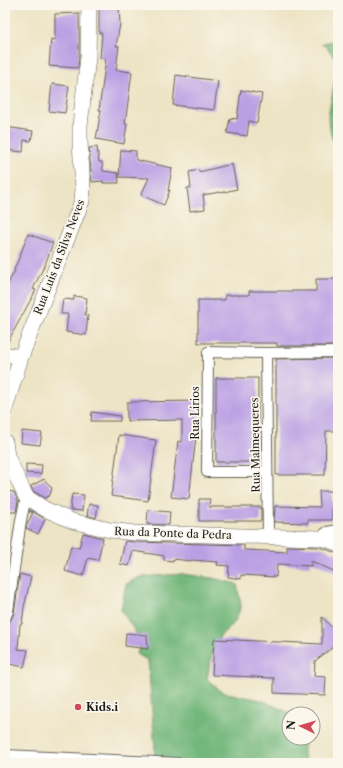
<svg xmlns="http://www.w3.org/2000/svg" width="343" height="768" font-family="'Libre Caslon Text',serif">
<rect width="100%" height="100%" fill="#fbf7ec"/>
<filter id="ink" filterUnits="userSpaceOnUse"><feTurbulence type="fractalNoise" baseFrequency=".025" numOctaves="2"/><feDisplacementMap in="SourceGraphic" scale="8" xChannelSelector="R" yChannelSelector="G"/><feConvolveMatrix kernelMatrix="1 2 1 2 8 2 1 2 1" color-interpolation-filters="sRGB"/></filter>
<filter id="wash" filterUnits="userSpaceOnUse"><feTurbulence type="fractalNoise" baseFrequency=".012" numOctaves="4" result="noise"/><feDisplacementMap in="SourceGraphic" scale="16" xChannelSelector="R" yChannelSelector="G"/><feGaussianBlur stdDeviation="0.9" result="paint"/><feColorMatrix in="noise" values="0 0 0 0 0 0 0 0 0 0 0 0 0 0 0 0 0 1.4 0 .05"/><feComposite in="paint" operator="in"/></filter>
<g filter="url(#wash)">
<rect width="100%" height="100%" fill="#ede4c5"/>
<path fill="#73b77b" stroke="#486a4c" d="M338,39v105l-6,-5 -4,-21 10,-55 -12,-17 -5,-2z
M182,574l30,4 25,6 4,22 -6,16 -15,14 -8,16 -5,27 15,13 39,8 31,14h-3v24h18l-3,10 1,15h-151l1,-14 -7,-89 -12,-6 1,-1 5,-11 -21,-32 5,-26 14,-7z"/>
<g id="blocks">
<path fill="#b99fe4" d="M99,5h16v2l4,1 1,16 -4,22h3l-3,24 16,2 -7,52h2l-3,20 -28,-5 5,-29h-2l7,-51 -6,-1 2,-25h-3z
M79,13v43l-1,12 -29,-2 2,-27 4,1v-26z
M176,75l42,6 -4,29 -41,-5z
M52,84l17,2 -4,27 -16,-2z
M241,90l21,4 -5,29 -8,-2 -2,15 -20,-3 3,-15 7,1z
M5,127l28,4 -2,10 -7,-1 -1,12 -18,-2z
M97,147l2,15h3l1,9 15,2 1,10h-16v-2l-11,1 -3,-34z
M121,150l15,1v9l36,8 -4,23 2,-1 -6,15 -23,-10 8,-17 -30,-1z
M232,164l5,25 -17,4v-1l-17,3 2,14 -15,2 -3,-23h4l-2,-16 10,-2v2z
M28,234l25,9 -7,19 -13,27 3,1 -30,55h-1v-55l10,-20h-1l7,-17z
M316,279h22v67h-61v-3h-79v-43h27v-5h24v-4h67z
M74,296l13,2 -2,17h3l-2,20 -20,-3 2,-18h-7l2,-15 11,1z
M338,358v73h-12l-1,44h-49v-116z
M216,378h42v84h-42z
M198,401l1,35h-3l-7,63 -18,-2 7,-56 4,1v-22l-55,1v-19z
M92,412l28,4v5h-29z
M22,431l20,2 -2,12 -19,-2z
M119,435l37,5 -8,61 -37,-5z
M26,464l16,1 -1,9 -15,-1z
M44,479l8,9 -2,7 -5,3 -12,-7 -2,-5z
M5,491l9,1 4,9 -2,11h-11z
M319,491h13v29h-24v3l-34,-1 1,-16 45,1z
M72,494l12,1 -2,16 -12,-1z
M199,499h11l-1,8h52v14h-62z
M89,504l9,1 -2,13 -9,-3z
M30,510l15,9 -7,15 -12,-6 1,-3 6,-13h-4z
M148,510l22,2 -1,13 -22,-1z
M83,533l20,5 -5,22 -10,-2 -5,18 -18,-5 6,-25 8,2z
M125,541l9,1 110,3v5l43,2v-6l31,1 8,2 12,5v19l-27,-12v5l-34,-2 -1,13 -35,-2v4l-13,-2 1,-11 -12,-1 1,-3 -27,-2v1l-18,-2v2l-9,-1v-4l-31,-5 -4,15 -9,-2z
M20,574l11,3 -7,30 -2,17h-2l-2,25 10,1 -4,17 -19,-4v-39l4,-1 5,-10z
M322,617l16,17v9l-23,18 -1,15 12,1 -1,18 -51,-2v-15l-62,-3 2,-36 108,5z
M126,633l21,2 1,14 -23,-3z"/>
</g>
</g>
<g filter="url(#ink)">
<use href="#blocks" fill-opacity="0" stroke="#656257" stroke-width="1"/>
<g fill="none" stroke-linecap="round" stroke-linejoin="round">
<defs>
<path id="street" d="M266,353l2,183
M267,472h-60l1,-120 58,1 72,-1
M319,538l8,-6 11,-2
M5,618l3,-7 13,-91 5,-23
M5,755l173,8"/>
<path id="secondary" d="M5,354l16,3
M5,409l16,-52 61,-156 1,-12 -3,-47v-17l8,-68 1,-52
M5,442l2,14 19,41 19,12 27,12 38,9 24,3 185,5 10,2 9,4"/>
</defs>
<use href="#street" stroke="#656257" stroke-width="12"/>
<use href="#secondary" stroke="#656257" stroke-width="16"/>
<use href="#street" stroke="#fff" stroke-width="10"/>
<use href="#secondary" stroke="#fff" stroke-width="15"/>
</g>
</g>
<circle fill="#d1495b" stroke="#fbf7ec" stroke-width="1.5" cx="78" cy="707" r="4"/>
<g text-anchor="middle" stroke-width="3.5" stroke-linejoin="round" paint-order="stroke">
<g font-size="11" fill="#1c1c1c" stroke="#fbf7ec">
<text transform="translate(59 257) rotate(-69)" y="4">Rua Luís da Silva Neves</text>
<text transform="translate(195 413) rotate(-90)" y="4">Rua Lírios</text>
<text transform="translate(255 445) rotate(-91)" y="4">Rua Malmequeres</text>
<text transform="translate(173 533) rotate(2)" y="4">Rua da Ponte da Pedra</text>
</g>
<g font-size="11" font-weight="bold" fill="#1c1c1c" stroke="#fbf7ec" text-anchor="start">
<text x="86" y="711">Kids.i</text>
</g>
</g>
<rect width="343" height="768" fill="none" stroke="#fbf7ec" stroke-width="20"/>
<g transform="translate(301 726) rotate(275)"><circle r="19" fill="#fbf7ec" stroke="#a29f99"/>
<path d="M0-3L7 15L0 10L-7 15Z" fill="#d1495b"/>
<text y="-6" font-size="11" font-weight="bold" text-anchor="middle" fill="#1c1c1c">N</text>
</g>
</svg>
